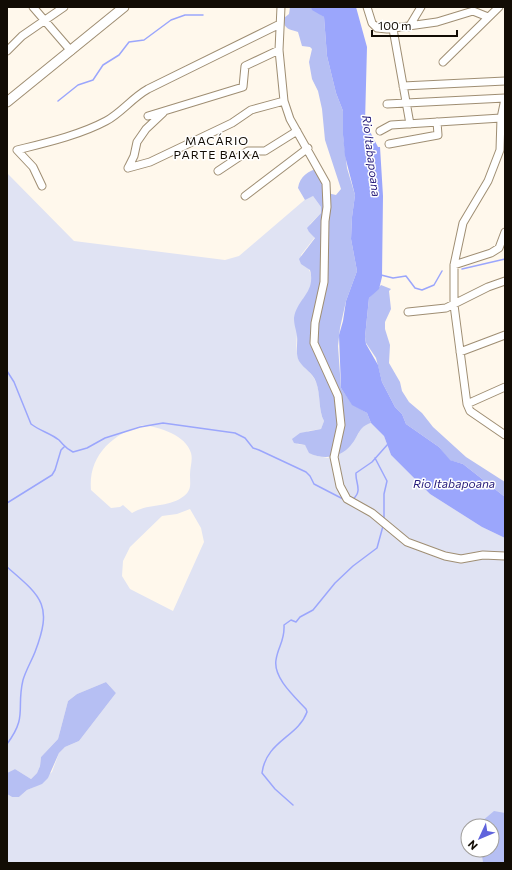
<svg xmlns="http://www.w3.org/2000/svg" width="512" height="870" font-family="Commissioner,sans-serif">
<rect width="100%" height="100%" fill="#fff8ec"/>
<path fill="#e0e3f3" fill-rule="evenodd" d="M7,173l67,68 151,19 14,-4 69,-59 5,-1 8,11v6l-11,11 -1,8 6,5 -14,18c10,17 17,27 2,44 -2,15 -11,48 -4,61 6,10 15,14 18,25 4,12 1,26 7,36l-3,8 -13,2 -11,13 8,1c9,12 8,10 23,13 8,-6 19,-11 25,-17 8,-8 5,-14 18,-18l13,13 7,19 39,39 52,33 23,11v275l-24,9 -1,4h-12v24h13l2,13h-476v-69l5,3h7l8,-7 7,-3 18,-15 7,-19 6,-6 14,-6 37,-48 -10,-11 -29,12 -9,7 -10,38 -17,18 -1,9 -3,7 -6,6 -16,-10 -8,4zM143,425c16,2 43,10 48,28 2,7 -1,14 -1,22 0,9 2,15 -6,21 -15,12 -36,7 -52,17l-9,-8 -3,2 -9,1 -20,-18c-3,-34 21,-56 52,-65zM190,509l11,19 3,14 -31,69 -43,-22 -8,-13 1,-15 7,-14 32,-31 15,-2z"/>
<path fill="#b6bff3" d="M290,7h21l13,10 3,39 9,37 7,18v24l4,33 8,27 -3,22 -1,22 6,32 -11,30 -6,27 -2,18 3,42 11,16 15,9 4,10c-13,4 -12,13 -20,22 -10,13 -28,15 -42,8l-4,-8 -11,-2 -2,-4 8,-6 21,-4 3,-8c-6,-11 -3,-26 -8,-39 -3,-9 -12,-13 -17,-21 -4,-8 -1,-17 -2,-25 -1,-7 -3,-11 -3,-18 3,-20 22,-25 16,-48l-9,-6 -2,-5 16,-21 -6,-6 -2,-4 14,-15v-6l-8,-11 -8,4 -7,-12c2,-12 10,-17 21,-20l5,21 3,4 9,2 5,-6 -16,-49 -3,-31 -4,-18 -6,-12 -3,-17 3,-13 -2,-2 -8,-1 -4,-14c-9,-3 -15,-3 -14,-14l5,-4z
M381,285l10,4 -2,2 2,18 -6,13v7l5,16 -1,18 11,19 2,9 7,11 13,11 11,14 33,30 39,25v15l-42,-33 -14,-4 -10,-13 -33,-23 -4,-10 -7,-7 -13,-25 -6,-24 -10,-15 -1,-6 4,-39z
M106,682l10,11 -37,48 -14,6 -6,6 -11,25 -6,6 -15,6 -8,7h-7l-5,-3v-21l8,-4 16,10 6,-6 3,-7 1,-9 17,-18 10,-38 9,-7z
M494,811l11,2v50h-22l-2,-13h11v-24h-12l1,-4z"/>
<path fill="#9ba6fc" d="M311,7h45l11,40 -2,75 13,25h2l3,49 -1,81 -3,12 -10,9 -4,39 1,7 12,21 4,17 13,25 7,7 4,10 33,23 11,13 13,4 42,33v41l-23,-11 -52,-33 -39,-39 -7,-19 -13,-13 -4,-10 -15,-8 -11,-17 -2,-53 4,-14 3,-20 11,-30 -6,-32 1,-22 3,-22 -10,-39 -2,-21v-24l-7,-18 -9,-37 -3,-39 -12,-7z"/>
<g fill="none" stroke-linecap="round" stroke-linejoin="round">
<path stroke="#9ba6fc" stroke-width="1.5" d="M58,101l20,-16 15,-5 10,-15 16,-10 10,-13 15,-2 27,-20 14,-5h18
M462,269l43,-10
M381,275l12,3 13,-2 9,12 7,2 12,-5 8,-14
M7,371l7,11 17,42c9,7 19,9 28,16 6,6 5,7 14,12l14,-4 18,-10 35,-11 23,-4 72,10 10,5 8,10 6,2 47,22 4,4 4,8 29,15
M375,458l12,23 -3,13v25
M353,499c10,-8 2,-17 3,-26l16,-11 16,-18
M7,503l45,-28 3,-5 6,-20 3,-3
M7,567c35,30 46,38 28,85 -4,10 -9,18 -12,28 -7,29 5,36 -16,64
M293,805l-18,-16 -13,-16c4,-32 36,-36 45,-61l-1,-3c-11,-12 -33,-31 -30,-49 2,-14 9,-19 8,-35l7,-5 5,2 4,-5 13,-7 22,-27 18,-17 24,-18 6,-22"/>
<defs>
<path id="minor" d="M33,7l38,44
M281,7l-2,43 5,51 6,18 36,64 1,24 -2,14 -1,61 -9,41 -1,20 24,53 3,29 -7,32 6,29 7,13 25,14 35,29 38,14 16,3 22,-4 22,1
M367,7l5,16 5,5 10,1 50,-7 36,-11 15,6
M409,27l12,-20
M393,29l17,95
M7,51l15,-15 42,-29
M443,62l56,-55
M403,86l102,-5
M505,99l-4,19 -1,32 -12,31 -25,42 -9,42v40l13,99 3,7 35,24
M387,104l118,-6
M148,116l95,-29 2,-21 34,-16
M380,131l11,-6 110,-7
M389,144l49,-9 -1,-13
M128,168l22,-6 82,-39 19,-13 33,-9
M128,168l6,-12 3,-14 9,-13 17,-16
M218,171l30,-20h17l32,-20
M42,186l-9,-19 -16,-17c28,-7 63,-15 89,-29 15,-8 26,-23 42,-32l132,-65
M245,196l63,-48
M454,265l37,-12 8,-5 6,-16
M408,312l38,-4 42,-21 17,-6
M460,352l45,-17
M467,404l38,-17"/>
<path id="major" d="M7,102l117,-95"/>
</defs>
<use href="#minor" stroke="#9f8e73" stroke-width="9"/>
<use href="#major" stroke="#9f8e73" stroke-width="11"/>
<use href="#minor" stroke="#fff" stroke-width="7"/>
<use href="#major" stroke="#fff" stroke-width="9"/>
</g>
<g text-anchor="middle" stroke-width="3" stroke-linejoin="round" paint-order="stroke">
<g font-size="12" letter-spacing="1" fill="#120c04" stroke="#fff">
<text x="217" y="145">MACÁRIO<tspan x="217" dy="14">PARTE BAIXA</tspan></text>
</g>
<g font-size="12" font-style="italic" fill="#241a7a" stroke="#fff">
<text transform="translate(371 156) rotate(83)" y="4">Rio Itabapoana</text>
<text x="454" y="488">Rio Itabapoana</text>
</g>
</g>
<rect width="512" height="870" fill="none" stroke="#120c04" stroke-width="16"/>
<g transform="translate(480 838) rotate(226)"><circle r="19" fill="#ffffff" stroke="#a09e9b"/>
<path d="M0-3L7 15L0 10L-7 15Z" fill="#5f63dc"/>
<text y="-6" font-size="11" font-weight="bold" text-anchor="middle" fill="#120c04">N</text>
</g>
<path d="M372 30v6h85v-6" fill="none" stroke="#120c04" stroke-width="2"/>
<text x="378" y="30" font-size="12" fill="#120c04" stroke="#ffffff" stroke-width="3" paint-order="stroke">100 m</text>
</svg>
